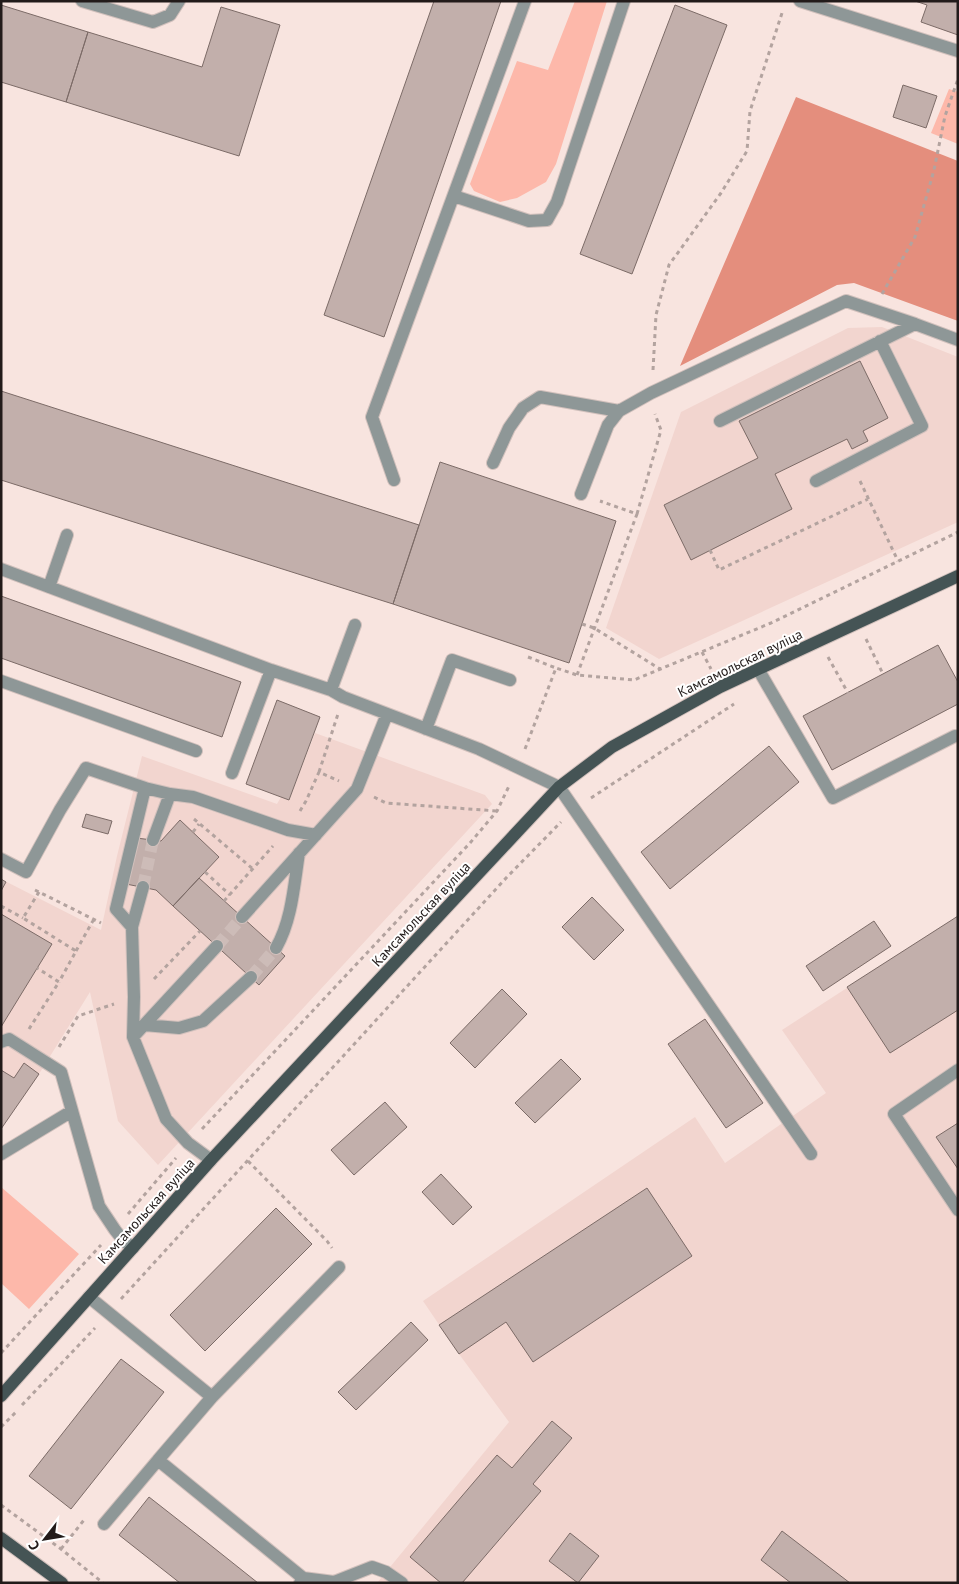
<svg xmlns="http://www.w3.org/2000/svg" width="959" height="1584" font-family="'PT Sans',sans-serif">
<rect width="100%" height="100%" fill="#f8e4df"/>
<path fill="#f2d5cf" d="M882,327l76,30v165l-299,137 -53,-31 75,-216 167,-84z
M315,733l170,62 7,9 -334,361 -40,-44 -28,-129 -51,82 -38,55v-250l100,51 16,-74 25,-100 135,48 4,-7 8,3z
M958,916v667h-581l132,-161 -50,-68 -36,-53 272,-184 30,46 101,-70 -44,-63z"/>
<path fill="#fdb8aa" d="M575,1h32l-51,163 -10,18 -29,16 -17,4 -26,-11 -4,-7 47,-123 31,9z
M949,89l9,3v52l-27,-11z
M1,1187l78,67 -50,55 -28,-26z"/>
<path fill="#e48e7d" d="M796,97l162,64v160l-104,-38 -17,2 -157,81z"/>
<path fill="#c2afab" stroke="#7c6b67" d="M434,1h67l-117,336 -60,-22z
M915,1h43v34l-37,-13 6,-17z
M1,5l87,27 -22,70 -65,-20z
M675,5l52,20 -95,249 -52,-20z
M221,7l59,18 -41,131 -173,-54 22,-70 114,35z
M903,85l34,11 -11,32 -33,-11z
M860,361l28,57 -25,13 5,10 -16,8 -5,-10 -72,35 17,35 -101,51 -27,-55 94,-47 -19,-37z
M1,391l418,134 -26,79 -392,-124z
M440,462l176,59 -47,142 -176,-59z
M1,596l240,86 -19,55 -221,-79z
M938,645l20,37v22l-126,66 -29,-54z
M277,700l43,17 -31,83 -43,-16z
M769,746l30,36 -129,107 -29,-37z
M86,814l26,7 -4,13 -26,-7z
M180,820l39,37 -46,49 -17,-16 -30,-6 10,-46 25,3z
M199,878l86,78 -26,29 -86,-79z
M1,879l5,3 -5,9z
M592,897l32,33 -30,30 -32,-33z
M1,914l51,30 -51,83z
M958,916v94l-68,43 -43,-66z
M874,921l17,25 -68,45 -17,-25z
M502,989l25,25 -52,54 -25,-25z
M705,1019l58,84 -37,25 -58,-84z
M561,1059l20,20 -46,44 -20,-20z
M24,1063l15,11 -38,55v-59l13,8z
M385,1102l22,25 -53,48 -23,-25z
M958,1123v46l-22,-32z
M441,1174l31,33 -19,18 -31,-33z
M647,1188l45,68 -159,106 -27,-40 -47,32 -20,-29z
M276,1208l36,36 -107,107 -35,-36z
M411,1322l17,18 -72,70 -18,-18z
M121,1359l43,33 -93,117 -42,-33z
M552,1421l20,17 -39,46 8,7 -79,92h-21l-31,-26 87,-102 15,13z
M149,1497l55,43 54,43h-78l-61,-48z
M782,1531l68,52h-59l-30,-23z
M570,1533l29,23 -21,27 -29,-22z"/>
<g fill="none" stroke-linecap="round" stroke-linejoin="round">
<path stroke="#cdbcb8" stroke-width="12" stroke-dasharray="12 6" stroke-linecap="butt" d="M143,887l10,-47
M217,946l25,-29
M251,977l25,-29"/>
<defs>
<path id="minor" d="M82,1l71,21 17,-7 9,-14
M800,1l158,50
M454,196l75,25 18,-1 10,-18 67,-201
M720,421l195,-97 43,16
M493,463l16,-35 14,-20 17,-11 79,14
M394,480l-22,-63 153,-416
M816,481l106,-55 -42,-85
M581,494l27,-69 11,-14 32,-18 195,-92 69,23
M1,569l270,101 60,20 12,7 136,52 80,38 252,367
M49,587l18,-52
M758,669l75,129 122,-62
M1,681l195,70
M331,690l24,-65
M426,729l26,-69 58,20
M232,773l39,-103
M153,840l17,-46
M1,859l25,13 34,-62 26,-42 59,20
M242,917l115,-128 30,-75
M132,927l11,-40
M276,948c16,-28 18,-63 23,-95
M144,1025l35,3 24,-7 48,-44
M133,1037l1,-40 -2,-70 -16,-18 29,-121 25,6 23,3 95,33 28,5
M1,1042l8,-3 52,33 38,134 16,24 8,10 10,8
M958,1070l-64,44 64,96
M1,1154l71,-43
M211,1160l-23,-17 -22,-24 -33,-82 84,-91
M89,1297l123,100 -54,63 145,118 -3,5
M212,1397l127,-130
M104,1524l54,-64
M303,1578l31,4 38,-15 14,5 16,11"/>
<path id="major" d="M1,1396l210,-236 348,-373 53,-40 108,-60 238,-111
M1,1538l61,45"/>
</defs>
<use href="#minor" stroke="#d1c0bc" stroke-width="14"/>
<use href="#major" stroke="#d1c0bc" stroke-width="14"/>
<path stroke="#b3a39f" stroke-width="3" stroke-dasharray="4 4" stroke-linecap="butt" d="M882,294l33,-57 19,-67 11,-54 13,-37
M653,370l3,-55 13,-50 52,-72 26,-42 3,-40 33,-101
M860,481l38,80
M637,514l24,-84 -6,-16
M710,550l9,20 149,-71
M582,624l12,4 66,41
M866,639l17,35
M702,652l9,17
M528,657l28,11
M828,657l20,36
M577,675l60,-161 -37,-13
M525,749l31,-81 21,7 57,5 137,-57 187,-91
M319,772l19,-58
M374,797l12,6 111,8
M591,798l143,-94
M300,811l6,-10 13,-29 20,9
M194,819l59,50
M193,832l6,-8
M205,872l25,23
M35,890l66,33
M39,892l-16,26 53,33 -17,31
M224,901l49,-55
M1,906l22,12
M76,951l18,-32
M154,979l46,-48
M29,1029l30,-47 -22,-14
M59,1047l19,-31 36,-12
M202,1129l268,-286 27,-32 13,-27
M248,1161l79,80 5,7
M128,1214l48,-56
M121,1299l386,-422 54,-55
M1,1353l100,-108
M22,1405l73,-77
M1,1427l15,-15
M1,1505l60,44 42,34
M61,1549l23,-29"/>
<use href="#minor" stroke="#8e9797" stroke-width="12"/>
<use href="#major" stroke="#455455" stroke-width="12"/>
</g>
<g text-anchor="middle" stroke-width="4" stroke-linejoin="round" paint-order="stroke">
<g font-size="14" fill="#221b1a" stroke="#fff">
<text transform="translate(740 663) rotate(-26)" y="5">Камсамольская вуліца</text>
<text transform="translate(421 914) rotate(-47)" y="5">Камсамольская вуліца</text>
<text transform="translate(146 1211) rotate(-48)" y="5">Камсамольская вуліца</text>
</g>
</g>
<rect width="959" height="1584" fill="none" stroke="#221b1a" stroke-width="5"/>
<g transform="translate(45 1539) rotate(239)" stroke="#ffffff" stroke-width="4" paint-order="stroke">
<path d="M0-4L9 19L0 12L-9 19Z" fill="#221b1a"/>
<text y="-8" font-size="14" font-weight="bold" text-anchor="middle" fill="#221b1a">С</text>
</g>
</svg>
